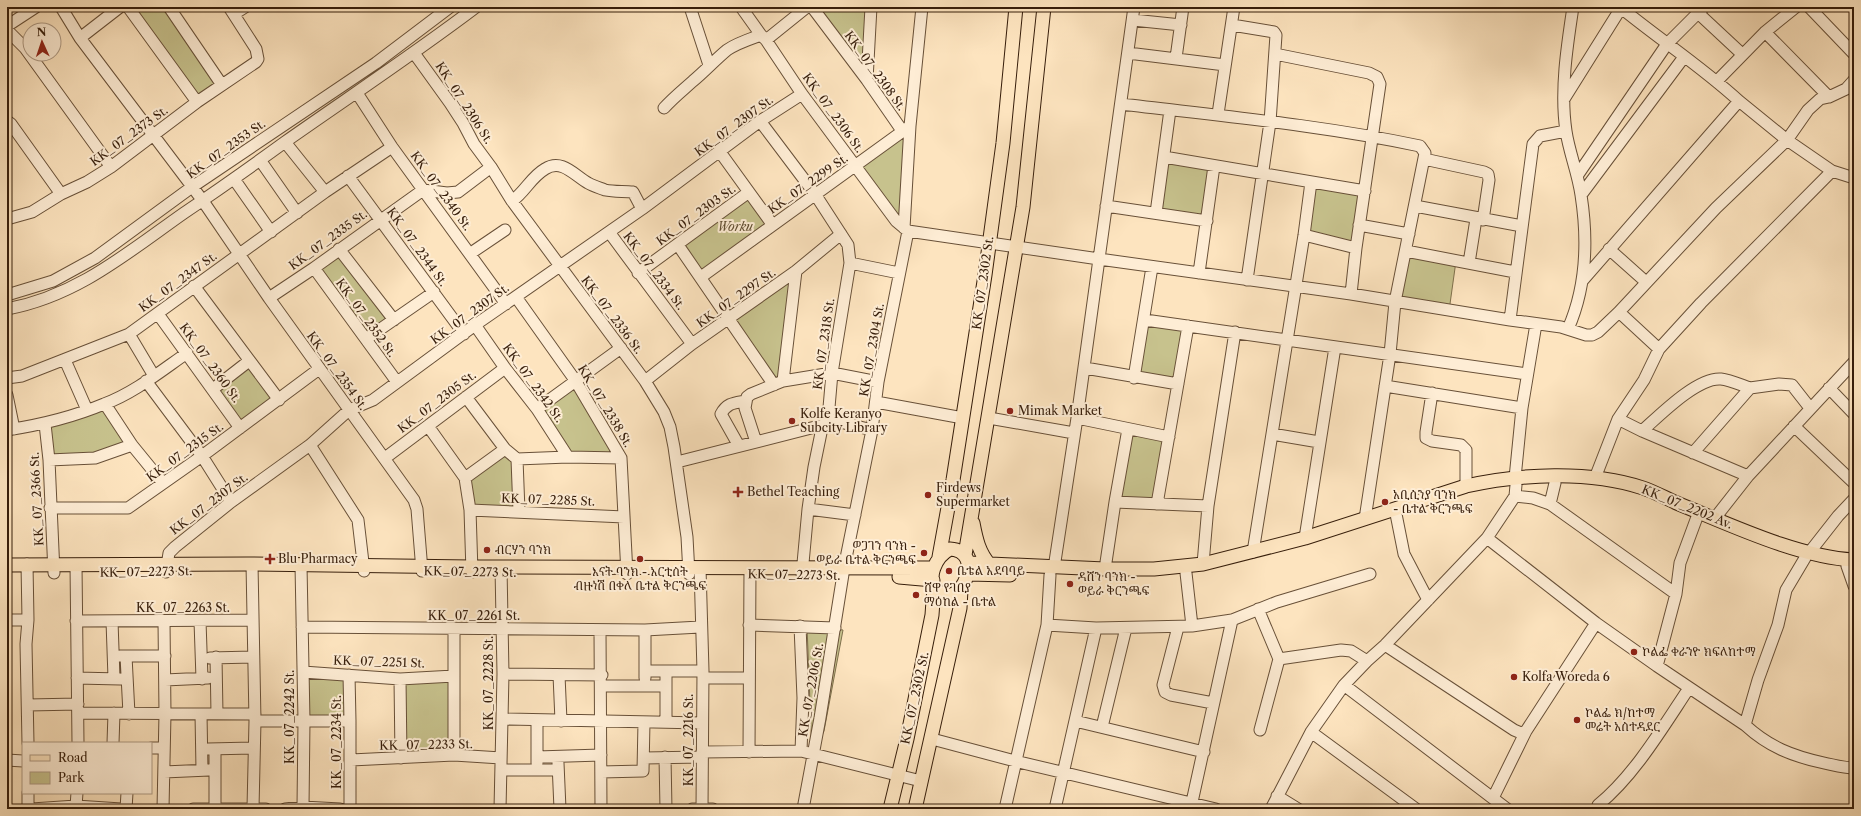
<svg xmlns="http://www.w3.org/2000/svg" width="1861" height="816" font-family="'Libre Caslon Text','Noto Serif Ethiopic',serif">
<rect width="100%" height="100%" fill="#fde4bf"/>
<filter id="stains"><feTurbulence type="fractalNoise" baseFrequency=".005" numOctaves="4"/><feColorMatrix values="0 0 0 0 .2 0 0 0 0 .09 0 0 0 0 .02 0 0 0 .5 -.17"/></filter>
<radialGradient id="worn" r=".72"><stop offset=".6" stop-color="#630" stop-opacity="0"/><stop offset="1" stop-color="#630" stop-opacity=".3"/></radialGradient>
<path fill="#c7c28d" stroke="#7f704c" d="M128,7h41l53,78 -25,17z
M812,7h59l-4,73z
M910,126l-6,102 -49,-61z
M1164,157l50,9 -7,55 -51,-8z
M1311,182l54,9 -9,57 -52,-13z
M749,192l23,32 -71,53 -23,-32z
M339,249l55,71 -28,19 -52,-71z
M1406,251l50,10 -7,50 -54,-9z
M796,271l-13,110 -9,4 -45,-67z
M1145,320l43,6 -10,58 -44,-6z
M249,361l30,39 -39,28 -27,-39z
M575,380l46,78 -53,-1 -31,-48z
M105,404l27,41 -37,15h-46l-4,-36z
M1128,429l41,8 -12,67 -42,-2z
M505,449l12,10 2,52 -49,-1 -5,-32z
M807,626l36,4 -19,101 -12,24z
M303,672l46,3 1,46h-46z
M454,676v79l-53,3 -1,-79z"/>
<g fill="none" stroke-linecap="round" stroke-linejoin="round">
<defs>
<path id="minor" d="M61,7l19,31 123,163 66,97 145,202 3,9 5,62
M128,7l69,95
M169,7l53,78
M690,7l19,58
M741,7l20,28 5,5 36,54 94,127 12,10
M812,7l55,73 36,52
M1134,7l-35,252 252,35 159,26 51,7 25,8h6l6,-3 21,-20 97,-104 71,-68 21,-30 12,-11 9,-2 -64,-65
M1620,7c39,32 82,60 119,94
M1809,7l45,47
M1698,13l44,41
M234,14l11,-7
M1133,20l48,5
M1232,25l42,7 2,3 -6,87 -23,158
M7,26l29,-19
M7,30l18,18 86,119
M80,38l40,-31
M766,40l41,-33
M414,53l36,50 13,20 11,21 17,23 21,34 133,180 19,31 6,15 4,20 13,90 2,37
M1128,53l97,12
M1275,54l94,19 8,4 3,7 -24,164 -5,46
M1176,58l7,-51
M867,80l4,-73
M1717,81l48,-49 31,-25
M357,93l35,54 114,157
M1829,97l17,-8 8,-9
M1564,99l57,-91
M1121,104c100,12 200,21 299,42l5,7 -30,149 -5,52 -25,165
M664,108c9,-10 19,-18 29,-27 12,-10 22,-21 34,-31 10,-7 23,-11 34,-15
M1218,114l16,-107
M7,121l4,3 50,70
M760,121l55,73 33,51 2,18 -18,110 -4,46 -6,9 -8,39 -6,42 -6,65
M285,142l40,50
M720,152l52,72
M1164,157l201,34
M1424,159l60,13 4,2 1,6 -6,40
M260,160l37,53
M348,176l116,158
M1577,176l90,-132 37,-37
M234,179l37,53
M423,190l24,3 11,-1 33,-25
M1581,195l103,-138
M512,201c13,-9 19,-24 33,-32 17,-11 30,7 43,14 5,3 12,5 17,7 9,2 19,1 28,2l9,17
M1106,206l101,15
M1415,206l107,20
M1156,213l14,-103
M7,219l25,-7 29,-18 26,-12 24,-15 86,-65 59,-40 2,-3 -2,-10 -27,-42
M1359,225l50,9
M904,228l6,-102 12,-119
M908,231l191,28 -22,159 -23,150
M609,232l83,112
M1304,235l52,13
M678,245l96,140
M339,249l55,71
M1609,249l37,33
M1406,251l109,21
M471,253l34,-23
M850,263l49,10
M1469,263l7,-44
M314,268l83,114
M638,273l111,-81
M1199,273l15,-107
M701,277l209,-151
M1583,280l156,-179 48,39 45,31 22,7
M194,286l85,114
M7,295l46,-14 42,-23 97,-71 184,-124 74,-56
M516,297l59,83 46,78 6,116
M269,298l45,-30 109,-78
M7,309c70,-13 120,-56 177,-96 34,-23 68,-47 101,-71 64,-45 129,-88 191,-135
M1619,312l40,37
M158,314l82,114
M1145,320l382,54
M1510,320l23,-176 7,-8 26,-5
M475,325l30,43 32,41 31,48
M1568,329c18,-41 20,-89 13,-134 -3,-22 -12,-43 -15,-64 -6,-40 1,-85 7,-124
M129,334l25,42
M366,339l68,-47
M65,360l22,50
M1085,368l93,16
M7,378l15,-2 107,-42 196,-142 67,-45
M1134,378l18,-111
M146,381l56,75 29,46
M645,381l47,-37 104,-73 45,-37
M783,381l13,-110
M1385,386l137,22
M1829,388l25,26
M213,389l36,-28
M1432,393l-6,39v6l6,3 29,4 5,5v36
M7,395l7,34
M466,397l39,52 12,10 2,52
M876,402l87,16
M105,404l27,41 31,38
M537,409l84,-61
M989,418l85,15
M1077,418l92,19
M828,419l44,11
M1618,419l24,12
M45,424l4,36 5,113
M428,426l37,52 5,32 2,62
M1794,426l60,57
M7,430c33,-5 66,-13 97,-26 30,-11 57,-33 83,-51
M1272,434l47,8
M756,442l-11,-34 2,-11 4,-3 32,-13 49,-8 46,9
M310,445l48,75 6,51
M739,446l-18,-32c6,-11 13,-11 24,-13
M1693,453l57,-65 29,-4 13,1 18,23
M385,458l120,-90
M517,459l51,-2 53,1
M49,460l46,-2 37,-13
M677,462l146,-37
M1748,476l-106,-45c17,-15 55,-54 79,-52 9,1 20,6 29,9
M465,478l40,-29
M1515,478l7,-70 14,-84
M1595,478l23,-59 26,-39 15,-31 42,-46 131,-132
M1515,496l18,2 17,6 126,90
M1115,502l93,4
M1157,504l31,-178
M1550,504l5,-21
M50,508h78l74,-52 117,-87
M808,509l47,6
M470,510l154,7
M1396,514l8,40 24,46
M1715,518l33,-42 106,-114
M1305,538l30,-191
M1487,538l109,85 61,43 19,-72 4,-31 17,-46
M1253,552l51,-317 7,-53
M1809,553l29,-37 16,-17
M1805,558l-19,32 -8,35 -20,55 -13,45c24,22 47,31 79,38 10,2 19,5 30,5
M27,564l1,56 -2,24 2,99
M252,564l3,157 -2,87
M1203,564l5,-58 27,-174
M76,565l2,178
M301,565l3,156 -1,86
M1847,566l7,20
M700,568l3,103 -1,138
M1105,569l10,-67 13,-73
M166,572l3,-19 6,-6 56,-45 79,-57 39,-35 24,-10 102,-75 167,-116 118,-88 42,-27
M1258,609l21,50 62,-9 10,1 16,10
M7,620h21
M76,621l177,-1
M112,621l2,57
M200,621l2,58
M749,625l86,3
M1047,625l49,3 96,-2 -6,-53
M800,626l3,72 -2,53
M1192,626l40,-6 45,-18 93,-28
M302,627l343,3 55,-3 1,3
M1178,627l-15,58 2,7 6,3 42,8
M600,630l1,179
M1385,645l129,85 7,3 5,-2
M120,656h45
M126,656l3,58
M216,657l1,57
M210,658l43,-1
M1657,666l88,59
M645,671h58
M303,672l97,7 54,-3
M503,674l99,1
M349,675l1,46v88
M559,675l2,46
M77,678l43,1
M645,678v-48
M703,678h46
M400,679l1,79
M165,680l43,-2
M1344,685l163,124
M601,686h65
M28,705l50,-1
M78,713l177,1
M201,714l1,56
M502,719l200,4
M537,720v43
M255,721h95
M1075,721l129,31
M666,722v-51
M1102,727l24,-99
M1260,730l19,-71
M1311,732l105,77
M932,739l83,22 201,48
M113,743l1,-30
M151,748h13
M208,749l45,-1
M215,750v59
M702,752l99,-1 120,30
M749,752l1,-184
M454,755v-126
M537,757l64,-2
M665,757l1,52
M644,758l58,-1
M7,760l16,1
M351,760l103,-5 47,3
M558,763l2,46
M502,770h56
M164,772l45,-2
M601,772l42,-1 1,-49
M28,793v16
M1277,796l21,13
M1493,798l33,-67 70,-108
M1192,802l40,-182
M1598,805c36,-29 65,-78 91,-117
M76,806l1,-13
M32,809l44,-3 45,3
M126,809l1,-16
M163,809l2,-95 -1,-93
M193,809h73
M285,809l18,-2 37,2
M500,809l3,-135 -2,-107
M692,809h21
M803,809l17,-91 24,-150 28,-138 6,-48 30,-151
M1005,809l42,-184 3,-50
M1055,809l41,-181
M1271,809l40,-77 33,-47 23,-24 18,-16 102,-107 28,-42 1,-11"/>
<path id="major" d="M973,523c3,16 6,30 17,42
M950,549c37,2 10,61 -11,43 -15,-12 -3,-36 11,-43z
M965,555l58,-348 21,-200
M939,557l14,-77 32,-205 18,-132 13,-136
M968,563l137,6h49l49,-5 102,-26 161,-52c54,-12 123,-16 177,2 12,4 24,11 36,16 52,21 119,53 175,56
M7,565l241,-1 223,3 463,1
M968,574l42,1
M899,577l34,3
M890,809l17,-70 25,-124 2,-28
M915,809l45,-201 1,-19"/>
</defs>
<use href="#minor" stroke="#685038" stroke-width="13"/>
<use href="#major" stroke="#371e0b" stroke-width="15"/>
<use href="#minor" stroke="#feedd5" stroke-width="11"/>
<use href="#major" stroke="#fde4bf" stroke-width="13"/>
</g>
<g fill="#8f2418" stroke="#feedd5" stroke-width="1.5">
<circle cx="1010" cy="411" r="4"/>
<circle cx="792" cy="421" r="4"/>
<path d="M736 486h4v4h4v4h-4v4h-4v-4h-4v-4h4z"/>
<circle cx="928" cy="495" r="4"/>
<circle cx="1385" cy="502" r="4"/>
<circle cx="487" cy="550" r="4"/>
<circle cx="924" cy="553" r="4"/>
<path d="M268 553h4v4h4v4h-4v4h-4v-4h-4v-4h4z"/>
<circle cx="640" cy="559" r="4"/>
<circle cx="949" cy="571" r="4"/>
<circle cx="1070" cy="584" r="4"/>
<circle cx="916" cy="595" r="4"/>
<circle cx="1634" cy="652" r="4"/>
<circle cx="1514" cy="677" r="4"/>
<circle cx="1577" cy="720" r="4"/>
</g>
<g text-anchor="middle" stroke-width="4" stroke-linejoin="round" paint-order="stroke">
<g font-size="12" fill="#371e0b" stroke="#feedd5">
<text transform="translate(875 71) rotate(54)" y="4">KK_07_2308 St.</text>
<text transform="translate(464 103) rotate(57)" y="4">KK_07_2306 St.</text>
<text transform="translate(833 113) rotate(54)" y="4">KK_07_2306 St.</text>
<text transform="translate(734 126) rotate(-36)" y="4">KK_07_2307 St.</text>
<text transform="translate(129 136) rotate(-36)" y="4">KK_07_2373 St.</text>
<text transform="translate(226 149) rotate(-35)" y="4">KK_07_2353 St.</text>
<text transform="translate(808 184) rotate(-35)" y="4">KK_07_2299 St.</text>
<text transform="translate(441 191) rotate(54)" y="4">KK_07_2340 St.</text>
<text transform="translate(696 215) rotate(-36)" y="4">KK_07_2303 St.</text>
<text transform="translate(328 240) rotate(-36)" y="4">KK_07_2335 St.</text>
<text transform="translate(417 247) rotate(54)" y="4">KK_07_2344 St.</text>
<text transform="translate(654 271) rotate(53)" y="4">KK_07_2334 St.</text>
<text transform="translate(178 282) rotate(-36)" y="4">KK_07_2347 St.</text>
<text transform="translate(983 283) rotate(-82)" y="4">KK_07_2302 St.</text>
<text transform="translate(736 298) rotate(-35)" y="4">KK_07_2297 St.</text>
<text transform="translate(470 314) rotate(-36)" y="4">KK_07_2307 St.</text>
<text transform="translate(612 315) rotate(53)" y="4">KK_07_2336 St.</text>
<text transform="translate(366 318) rotate(54)" y="4">KK_07_2352 St.</text>
<text transform="translate(824 344) rotate(-82)" y="4">KK_07_2318 St.</text>
<text transform="translate(872 350) rotate(-80)" y="4">KK_07_2304 St.</text>
<text transform="translate(210 363) rotate(54)" y="4">KK_07_2360 St.</text>
<text transform="translate(337 371) rotate(54)" y="4">KK_07_2354 St.</text>
<text transform="translate(533 383) rotate(54)" y="4">KK_07_2342 St.</text>
<text transform="translate(437 402) rotate(-37)" y="4">KK_07_2305 St.</text>
<text transform="translate(605 406) rotate(59)" y="4">KK_07_2338 St.</text>
<text transform="translate(185 452) rotate(-36)" y="4">KK_07_2315 St.</text>
<text transform="translate(37 499) rotate(-93)" y="4">KK_07_2366 St.</text>
<text transform="translate(548 500) rotate(2)" y="4">KK_07_2285 St.</text>
<text transform="translate(209 504) rotate(-37)" y="4">KK_07_2307 St.</text>
<text transform="translate(1687 507) rotate(22)" y="4">KK_07_2202 Av.</text>
<text transform="translate(146 572) rotate(-1)" y="4">KK_07_2273 St.</text>
<text transform="translate(470 572) rotate(1)" y="4">KK_07_2273 St.</text>
<text transform="translate(794 575) rotate(1)" y="4">KK_07_2273 St.</text>
<text x="183" y="612">KK_07_2263 St.</text>
<text x="474" y="620">KK_07_2261 St.</text>
<text transform="translate(379 662) rotate(2)" y="4">KK_07_2251 St.</text>
<text transform="translate(489 683) rotate(-90)" y="4">KK_07_2228 St.</text>
<text transform="translate(811 690) rotate(-80)" y="4">KK_07_2206 St.</text>
<text transform="translate(915 698) rotate(-78)" y="4">KK_07_2302 St.</text>
<text transform="translate(290 717) rotate(-90)" y="4">KK_07_2242 St.</text>
<text transform="translate(689 740) rotate(-90)" y="4">KK_07_2216 St.</text>
<text transform="translate(337 742) rotate(-90)" y="4">KK_07_2234 St.</text>
<text transform="translate(426 745) rotate(-1)" y="4">KK_07_2233 St.</text>
</g>
<g font-size="12" font-style="italic" fill="#624f32" stroke="#feedd5">
<text x="735" y="231">Worku</text>
</g>
<g font-size="12" fill="#371e0b" stroke="#feedd5" text-anchor="start">
<text x="1018" y="415">Mimak Market</text>
<text x="800" y="418">Kolfe Keranyo<tspan x="800" dy="14">Subcity Library</tspan></text>
<text x="936" y="492">Firdews<tspan x="936" dy="14">Supermarket</tspan></text>
<text x="747" y="496">Bethel Teaching</text>
<text x="1393" y="499">አቢሲንያ ባንክ<tspan x="1393" dy="14">- ቤተል ቅርንጫፍ</tspan></text>
<text x="916" y="550" text-anchor="end">ወጋገን ባንክ -<tspan x="916" dy="14">ወይራ ቤተል ቅርንጫፍ</tspan></text>
<text x="495" y="554">ብርሃን ባንክ</text>
<text x="278" y="563">Blu Pharmacy</text>
<text x="957" y="575">ቤቴል አደባባይ</text>
<text x="640" y="576" text-anchor="middle">እናት ባንክ - አርቲስት<tspan x="640" dy="14">ብዙነሽ በቀለ ቤተል ቅርንጫፍ</tspan></text>
<text x="1078" y="581">ዳሸን ባንክ -<tspan x="1078" dy="14">ወይራ ቅርንጫፍ</tspan></text>
<text x="924" y="592">ሸዋ የገበያ<tspan x="924" dy="14">ማዕከል - ቤተል</tspan></text>
<text x="1642" y="656">ኮልፌ ቀራንዮ ክፍለከተማ</text>
<text x="1522" y="681">Kolfa Woreda 6</text>
<text x="1585" y="717">ኮልፌ ክ/ከተማ<tspan x="1585" dy="14">መሬት አስተዳደር</tspan></text>
</g>
</g>
<rect width="1861" height="816" fill="none" stroke="#fde4bf" stroke-width="24"/>
<rect x="8" y="8" width="1845" height="800" fill="none" stroke="#371e0b" stroke-width="2"/>
<rect x="12" y="12" width="1837" height="792" fill="none" stroke="#371e0b"/>
<rect x="22" y="742" width="130" height="52" fill="#feedd5" stroke="#ae9a84"/>
<rect x="30" y="755" width="20" height="6" fill="#fde4bf" stroke="#ae9a84"/>
<text x="58" y="762" font-size="12" fill="#371e0b">Road</text>
<rect x="30" y="772" width="20" height="12" fill="#c7c28d" stroke="#ae9a84"/>
<text x="58" y="782" font-size="12" fill="#371e0b">Park</text>
<g transform="translate(42 42) rotate(357)"><circle r="19" fill="#feedd5" stroke="#ae9a84"/>
<path d="M0-3L7 15L0 10L-7 15Z" fill="#8f2418"/>
<text y="-6" font-size="11" font-weight="bold" text-anchor="middle" fill="#371e0b">N</text>
</g>
<rect width="100%" height="100%" filter="url(#stains)"/>
<rect width="100%" height="100%" fill="url(#worn)"/>
</svg>
